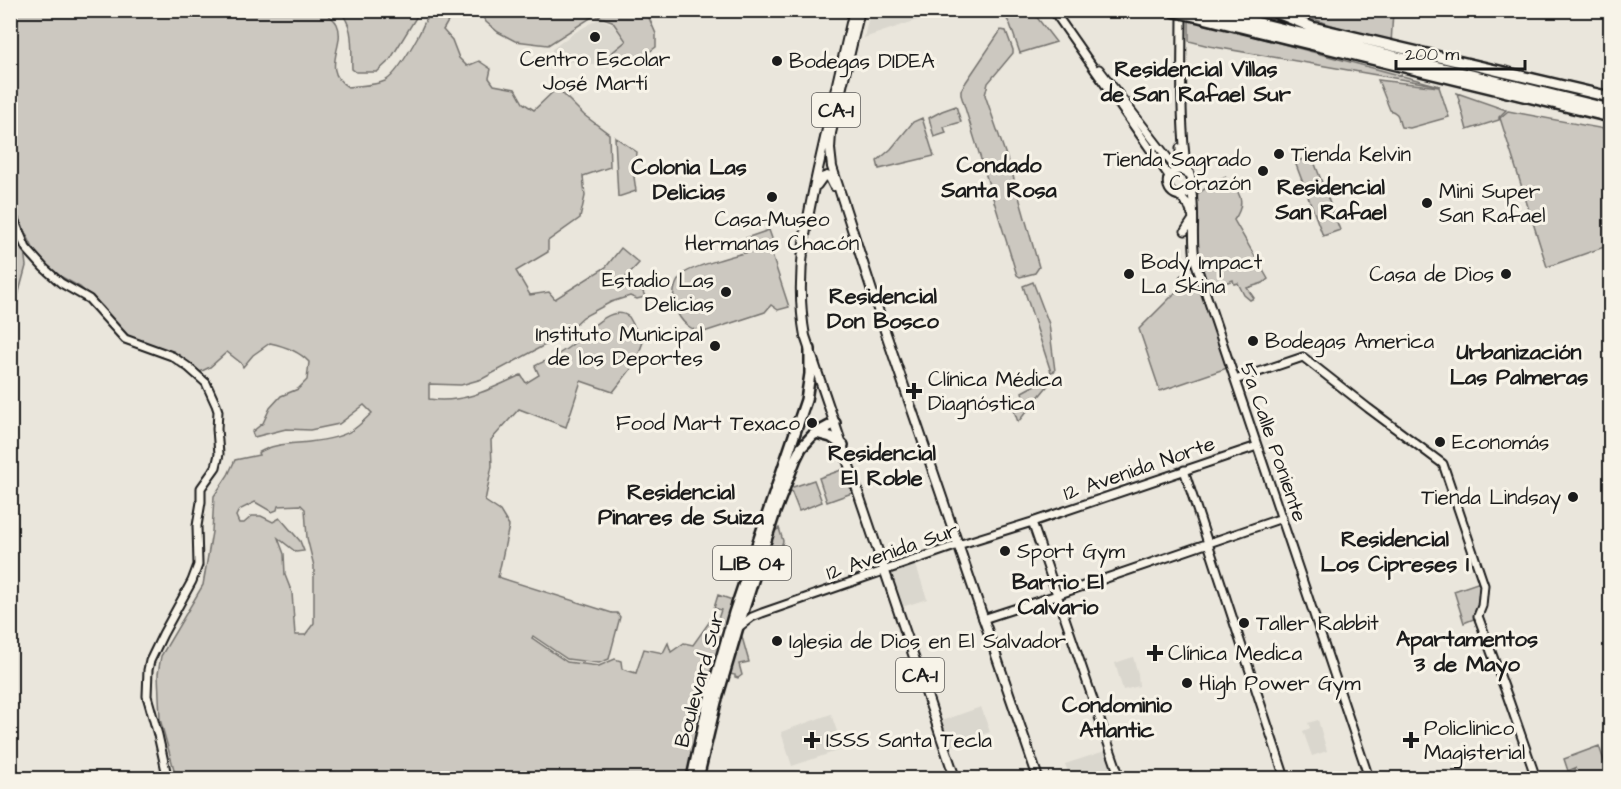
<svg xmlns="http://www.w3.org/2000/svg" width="1621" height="789" font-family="'Architects Daughter',sans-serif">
<rect width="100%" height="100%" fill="#eae6dc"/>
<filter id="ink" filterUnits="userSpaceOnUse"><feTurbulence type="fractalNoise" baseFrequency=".0167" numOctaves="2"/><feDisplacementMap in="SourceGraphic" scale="12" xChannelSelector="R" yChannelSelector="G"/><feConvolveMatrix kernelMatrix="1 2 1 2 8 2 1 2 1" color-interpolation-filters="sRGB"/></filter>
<g filter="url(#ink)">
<path fill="#dad7ce" d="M870,11l71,-1v2l-77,26z
M600,18l12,6 13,17 -30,24 -43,-6v-10l22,-16z
M915,562l12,37 -25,8 -12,-36z
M1133,657l5,17 1,12 -16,4 -8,-27z
M981,707l9,25 -39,14 -9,-23 2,-3z
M831,714l12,35 -51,17 -11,-34z
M1318,720l9,31 -15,5 -9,-25 7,-3 -2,-5z
M1105,751h2l9,27h-46l-5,-14z"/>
<path fill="#ccc8c0" stroke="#74726e" stroke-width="1.5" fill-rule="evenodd" d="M11,11h311c5,3 12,7 15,13 10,21 -18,45 11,63 11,-2 26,-1 37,-6 11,-6 27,-34 33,-45 5,-9 7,-17 13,-25h23l-11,19 9,10 7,18 8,8 12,-5 12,8 -2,9 5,7 21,4 8,14 11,7 23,-22 27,27 25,19 1,33 -27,9 2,20 -5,22 -32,23v11l-32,19 14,24 19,-3 6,7 51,-32 15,-19 18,15 -13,14c1,7 10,11 16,12l3,8 -8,2 -7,-3 -19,6 -28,15 -22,21 -18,8 -61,33 -21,6 -32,-1v15c34,5 62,-10 92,-24l5,8 13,-8 -4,-9c11,-6 24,-11 34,-19 14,-10 41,-45 60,-30l14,25 -8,22 -22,28 -32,-11 -15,46 -47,-18 -28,31 1,26 -7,35 15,10 9,15 -11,51 114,36h5l3,4 -11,42 -10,4 -32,-4 -34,-23 -1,2 35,24 32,4 16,-7 6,2 1,8 14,4 8,-24 19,4 5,-10 3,9 13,-9 9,2 17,-24 7,1 4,-12 -7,-2 4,-13 20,7 -24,61 -25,115h-515l1,-5 -15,-54 -2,-45 3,-18 42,-71 9,-53 2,-36 14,-21 7,-15 24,-5 -1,-2c16,-10 34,-9 51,-11 16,-2 37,-5 49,-16 5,-4 9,-9 14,-13l-8,-8 -25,19 -29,6 -24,-1 -32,8 -2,-5 11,-9 7,-15 11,-12 17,-7 9,-9 2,-18c-10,-11 -25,-16 -39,-19l-17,12 -10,12 -2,-4 -14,-11 -17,15 -12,6 -29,-19 -39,-17 -15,-14 -12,-16 -23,-20 -27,-15 -18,-20 -24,-50zM255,502l17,10 5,-2 1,-4 23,-1 4,4 2,29 7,28v57l-9,12h-10l-3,-42 -7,-18 -1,-21 -6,-16 18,14 8,-1 -4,-10 -20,-23 -7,4 -12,-6h-9l-8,7h-5l-3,-7 3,-6z
M339,11h81l-30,49 -13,12h-21l-4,-3c-1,-20 3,-44 -13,-58z
M479,11h167l10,23v13c-16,13 -35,16 -56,20l-2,-3 28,-23 -14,-20 -17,-6 -47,30 -33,-4 -17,-9 -12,-10z
M1002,11h30l24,31 -36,11 -10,-29z
M1288,11h105l-2,33z
M1189,19l251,67 -231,-40 -20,-5z
M1001,30l5,1 7,19v3l-25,30 -3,12 28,81 26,91 -4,6 -15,4 -3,-2 -2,-6 -54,-174v-5l5,-8z
M1378,80l61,7 10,30 -39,11 -9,-1c-4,-9 0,-13 -11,-17z
M1457,93l49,17 -7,7v3l-32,10z
M956,106l5,16 -17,5 2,6 -12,4 -5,-19 13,-7z
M1508,111l102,19v115l-63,22 -47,-149z
M922,118l12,38 -55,13 -2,-8 14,-12 22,-27z
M615,137l22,15 -3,25 2,14 -18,6z
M1312,156l28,74 -17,6 -28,-74z
M1225,177c15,14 22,25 9,43l34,59 -5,4 -16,5 7,10 -4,2 -6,-5 -6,-12 -4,1 -1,-4 -26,10c-12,-37 -14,-58 -9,-97z
M10,218l14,32 2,16 -11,41 -4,2z
M769,230l5,14 -5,2 20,61 -11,3 -7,-5 -6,7 -61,20c-27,-2 -41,-39 -21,-58 6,-6 57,-21 67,-22l-4,-14z
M1193,281l6,2 28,85 -67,23 -21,-62 47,-47z
M1033,282l16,42 6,47 -4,1 -28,-86z
M1046,379l4,4 -32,39 -5,-14 12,-5 -3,-11z
M844,469l8,24 -25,9 -8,-24z
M814,480l8,22 -23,9 -9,-23z
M779,528l4,13 -12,36 -11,-4 12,-39z
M1480,582l-1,16 -3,20 -12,5 -10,-32z
M742,637l7,25 -10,2 3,11 -4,3 -3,-1v-2l-5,-1 -2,5 -3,-2 12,-38z
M1599,746l11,32h-31l-4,-10 -7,3 -4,-12z"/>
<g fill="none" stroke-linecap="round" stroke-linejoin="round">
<defs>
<path id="secondary" d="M1053,10l116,166
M1159,10h10
M1182,11c0,48 -2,97 3,145 0,9 7,20 7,27 0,4 -2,9 -6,11 -17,9 -29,-21 -6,-24l9,4
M1099,69l78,101
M1177,170l3,-11v-11
M1191,188c6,25 -1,51 5,76l173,514
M1178,195l10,10 4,10
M10,210l16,38 18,20 17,15 28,16 36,40 47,17 16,11 18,16 10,22 2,6 -1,18 2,25 -3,13 -15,21v14l-4,24 1,39 -6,16 -29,53 -13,27 -2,9 -1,26 11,39 8,36v7
M1185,231l8,-12
M1184,279l8,-1 10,3
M1235,380l68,-23 65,51 75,56 41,121 -2,21 -4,10 29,79 29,83
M1184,470l101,308
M1032,522l88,256
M983,619l74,-24 225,-77
M739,627l13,-10 10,-4 196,-68 74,-23 225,-76"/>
<path id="primary" d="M860,10l-29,123 -1,16 2,18 51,158 155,453
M830,114l24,-104
M827,129c-15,69 -35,137 -22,207l150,442
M817,185l5,-7 5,-2 3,2 4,8"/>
<path id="highway" d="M1206,10l404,99
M1270,10l49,20
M1195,16l415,101
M1316,28l294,69
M816,433l15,4 12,8
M692,778l15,-69 27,-96 72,-213 4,-26v-25
M698,778l18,-76 22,-75 37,-115 21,-54 5,-10 12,-13 22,-12"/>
</defs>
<use href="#secondary" stroke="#1c1c1c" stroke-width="11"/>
<use href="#primary" stroke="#1c1c1c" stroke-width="12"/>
<use href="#highway" stroke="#1c1c1c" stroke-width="14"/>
<use href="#secondary" stroke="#f7f3e8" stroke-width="7"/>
<use href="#primary" stroke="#f7f3e8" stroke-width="8"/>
<use href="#highway" stroke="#f7f3e8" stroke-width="9"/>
<defs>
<path id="highway-bridge" d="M1171,11l24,5"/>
</defs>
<use href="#highway-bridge" stroke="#1c1c1c" stroke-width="14" stroke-linecap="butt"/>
<use href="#highway-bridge" stroke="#f7f3e8" stroke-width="9"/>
</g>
</g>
<g fill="#1c1c1c" stroke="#f7f3e8" stroke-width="2">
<circle cx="595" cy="37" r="6"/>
<circle cx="777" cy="61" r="6"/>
<circle cx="1279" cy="154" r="6"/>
<circle cx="1263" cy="171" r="6"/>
<circle cx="772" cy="197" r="6"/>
<circle cx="1427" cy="203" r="6"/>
<circle cx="1129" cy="274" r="6"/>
<circle cx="1506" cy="274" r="6"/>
<circle cx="726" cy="292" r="6"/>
<circle cx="1253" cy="341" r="6"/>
<circle cx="715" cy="346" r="6"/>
<path d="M911 382h6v6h6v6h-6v6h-6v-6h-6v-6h6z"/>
<circle cx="812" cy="423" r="6"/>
<circle cx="1440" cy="442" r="6"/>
<circle cx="1573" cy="497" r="6"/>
<circle cx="1005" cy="551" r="6"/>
<circle cx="1244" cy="623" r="6"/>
<circle cx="777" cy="641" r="6"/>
<path d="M1152 644h6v6h6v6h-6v6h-6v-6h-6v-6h6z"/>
<circle cx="1187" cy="683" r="6"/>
<path d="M809 731h6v6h6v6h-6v6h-6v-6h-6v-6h6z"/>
<path d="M1408 731h6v6h6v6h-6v6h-6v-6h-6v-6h6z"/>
</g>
<g text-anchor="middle" stroke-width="6" stroke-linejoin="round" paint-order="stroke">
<g fill="#f7f3e8" stroke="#5e5c59" stroke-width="1.5">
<rect x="812" y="93" width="48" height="34" rx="4.5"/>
<rect x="713" y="546" width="78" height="34" rx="4.5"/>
<rect x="896" y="658" width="48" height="34" rx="4.5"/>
</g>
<g font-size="20" font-weight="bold" fill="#1c1c1c">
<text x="836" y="117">CA-1</text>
<text x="752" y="570">LIB 04</text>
<text x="920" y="682">CA-1</text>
</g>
<g font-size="21" fill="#1c1c1c" stroke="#f7f3e8" text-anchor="start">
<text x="595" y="66" text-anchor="middle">Centro Escolar<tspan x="595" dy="24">José Martí</tspan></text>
<text x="789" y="68">Bodegas DIDEA</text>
<text x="1291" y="161">Tienda Kelvin</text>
<text x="1251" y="166" text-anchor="end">Tienda Sagrado<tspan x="1251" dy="24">Corazón</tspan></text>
<text x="1439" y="198">Mini Super<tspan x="1439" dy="24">San Rafael</tspan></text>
<text x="772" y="226" text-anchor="middle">Casa-Museo<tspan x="772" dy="24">Hermanas Chacón</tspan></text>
<text x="1141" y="269">Body Impact<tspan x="1141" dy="24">La Skina</tspan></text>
<text x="1494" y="281" text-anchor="end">Casa de Dios</text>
<text x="714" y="287" text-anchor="end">Estadio Las<tspan x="714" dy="24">Delicias</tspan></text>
<text x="703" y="341" text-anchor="end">Instituto Municipal<tspan x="703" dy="24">de los Deportes</tspan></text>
<text x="1265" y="348">Bodegas America</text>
<text x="928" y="386">Clínica Médica<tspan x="928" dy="24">Diagnóstica</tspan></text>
<text x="800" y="430" text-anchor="end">Food Mart Texaco</text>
<text x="1452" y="449">Economás</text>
<text x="1561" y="504" text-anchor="end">Tienda Lindsay</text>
<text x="1017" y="558">Sport Gym</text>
<text x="1256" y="630">Taller Rabbit</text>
<text x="789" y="648">Iglesia de Dios en El Salvador</text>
<text x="1168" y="660">Clínica Medica</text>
<text x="1199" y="690">High Power Gym</text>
<text x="1424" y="735">Policlinico<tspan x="1424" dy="24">Magisterial</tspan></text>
<text x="826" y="747">ISSS Santa Tecla</text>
</g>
<g font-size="21" fill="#1c1c1c" stroke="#f7f3e8">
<text transform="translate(1274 442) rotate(71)" y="7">5a Calle Poniente</text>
<text transform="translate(1139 468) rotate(-19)" y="7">12 Avenida Norte</text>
<text transform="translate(892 551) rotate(-19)" y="7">12 Avenida Sur</text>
<text transform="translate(699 679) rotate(-75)" y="7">Boulevard Sur</text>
</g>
<g font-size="22" font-weight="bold" fill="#1c1c1c" stroke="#f7f3e8">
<text x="1196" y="76">Residencial Villas<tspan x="1196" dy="25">de San Rafael Sur</tspan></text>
<text x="999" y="172">Condado<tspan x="999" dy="25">Santa Rosa</tspan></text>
<text x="689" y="174">Colonia Las<tspan x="689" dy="25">Delicias</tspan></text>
<text x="1331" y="194">Residencial<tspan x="1331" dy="25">San Rafael</tspan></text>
<text x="883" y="303">Residencial<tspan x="883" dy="25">Don Bosco</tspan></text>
<text x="1519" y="359">Urbanización<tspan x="1519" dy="25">Las Palmeras</tspan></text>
<text x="882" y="460">Residencial<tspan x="882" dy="25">El Roble</tspan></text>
<text x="681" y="499">Residencial<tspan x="681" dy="25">Pinares de Suiza</tspan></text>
<text x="1395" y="546">Residencial<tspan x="1395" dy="25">Los Cipreses I</tspan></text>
<text x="1058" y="589">Barrio El<tspan x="1058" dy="25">Calvario</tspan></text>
<text x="1467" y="646">Apartamentos<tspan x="1467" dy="25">3 de Mayo</tspan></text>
<text x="1117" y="712">Condominio<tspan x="1117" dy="25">Atlantic</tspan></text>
</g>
</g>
<rect width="1621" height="789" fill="none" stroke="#f7f3e8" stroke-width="36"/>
<rect x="18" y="18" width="1585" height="753" fill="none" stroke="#1c1c1c" stroke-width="2" filter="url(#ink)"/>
<path d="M1396 60v9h129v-9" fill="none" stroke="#1c1c1c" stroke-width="3"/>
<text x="1405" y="60" font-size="18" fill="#1c1c1c" stroke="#f7f3e8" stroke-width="4.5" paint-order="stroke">200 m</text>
</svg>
